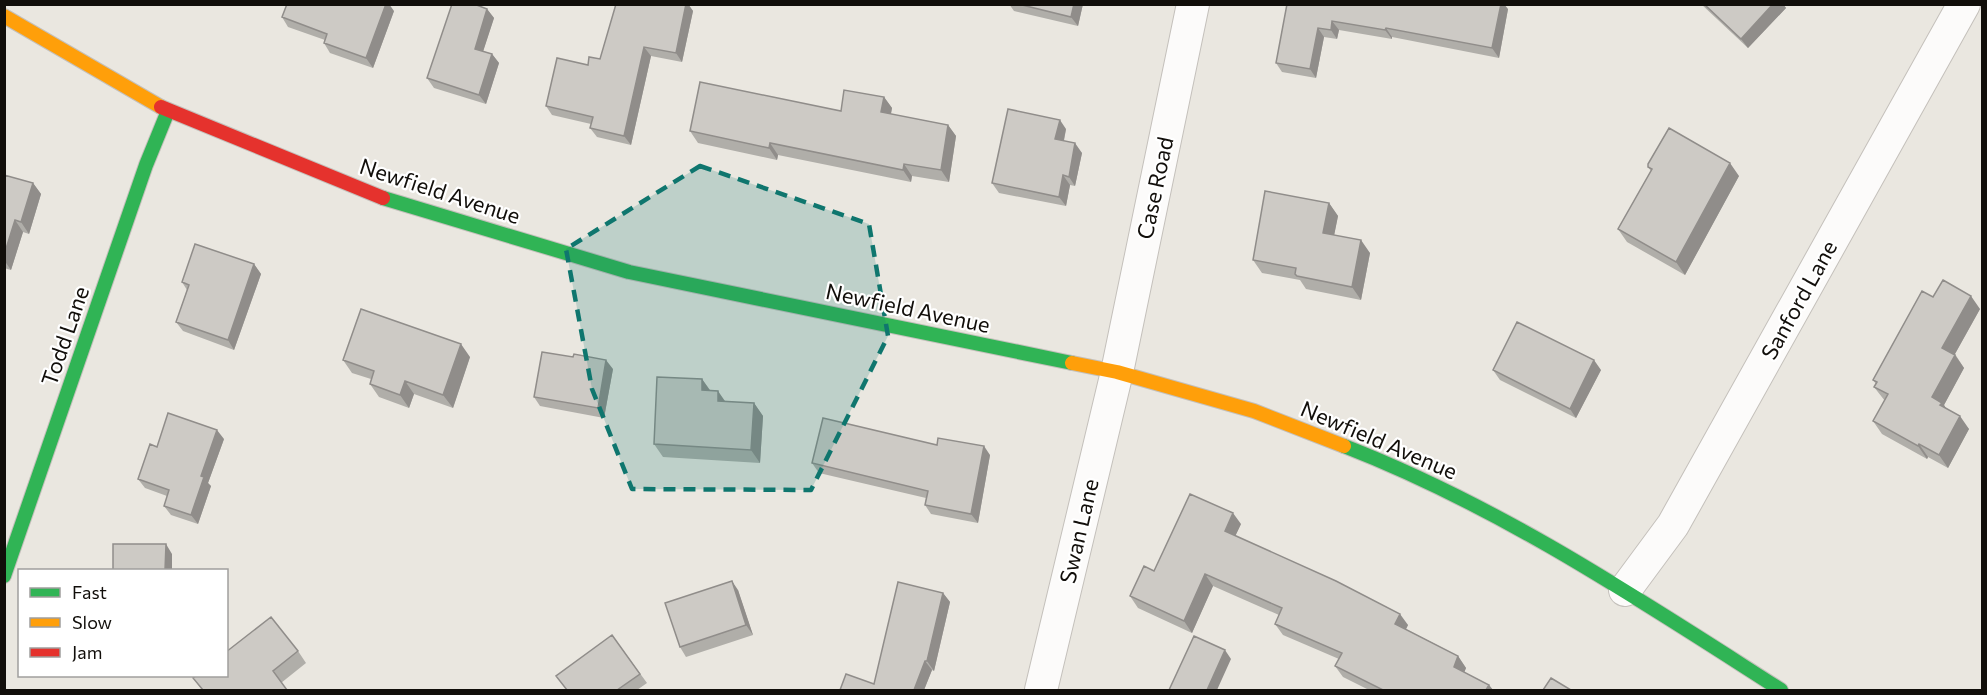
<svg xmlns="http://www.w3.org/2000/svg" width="1987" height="695" font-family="Commissioner,sans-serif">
<rect width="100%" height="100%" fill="#eae7e0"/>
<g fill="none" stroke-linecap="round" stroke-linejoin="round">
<defs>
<path id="street" d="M1625,590l48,-65 291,-521
M1041,690l76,-318 76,-368"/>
<path id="fast" d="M383,198l246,74 443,91
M1344,446c157,61 296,154 437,244
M4,576l142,-411 22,-54"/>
<path id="slow" d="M4,16l157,91
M1072,363l45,9 137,39 90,35"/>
<path id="jam" d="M161,107l222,91"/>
</defs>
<use href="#street" stroke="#c4c0bb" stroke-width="34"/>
<use href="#fast" stroke="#c4c0bb" stroke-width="16"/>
<use href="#slow" stroke="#c4c0bb" stroke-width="16"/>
<use href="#jam" stroke="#c4c0bb" stroke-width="16"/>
<use href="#street" stroke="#fcfbfa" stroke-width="32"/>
<use href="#fast" stroke="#30b455" stroke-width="14"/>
<use href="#slow" stroke="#ff9f0a" stroke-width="14"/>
<use href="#jam" stroke="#e5322d" stroke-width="14"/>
</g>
<path fill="#b0aea9" d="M616,4h72l5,7 -11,51 -31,-6 -20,89 -34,-8 -7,-9 1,-4 -39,-9 -6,-9 42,-41 12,-6z
M1009,4h74l-5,22 -64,-15z
M1287,4l221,5 -9,49 -107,-21v2l-53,-9 -2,9 -13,-2 -8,41 -34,-6 -6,-9z
M1701,4h82l3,4 -38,40z
M487,9l7,9 -11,33 9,3 7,9 -13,41 -52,-16 -7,-10z
M394,11l-21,57 -43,-15 -6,-10 1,-3 -37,-13 -6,-10z
M884,97l8,11 -1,6 57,11 8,11 -7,46 -37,-6 -1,6 -133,-27 -1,5 -79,-17 -8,-12 151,-20z
M1066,129l-2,12 18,12 -7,33 -5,-1 -4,21 -67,-13 -7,-10z
M1648,167l91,9 -54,99 -58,-33 -9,-13 33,-58z
M4,175l29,8 8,11 -12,40 -6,-2 -12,38 -7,-2z
M1329,203l9,13 -4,19 36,18 -9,47 -55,-11 -6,-9 -38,-7 -9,-13z
M254,264l7,10 -27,76 -51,-19 -7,-9 11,-32 -5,-8z
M1933,297l47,12 -25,45 9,14 -20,37 2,4 23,20 -21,39 -20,-11 -1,2 -45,-25 -9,-13 12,-20 -11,-14 2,-3 -3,-4z
M470,357l-17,51 -39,-14 -5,14 -30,-11 -9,-13 1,-5 -19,-6 -9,-13z
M613,369l-9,49 -64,-12 -6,-9z
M1493,370h108l-25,48 -76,-38z
M702,379l8,11 16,12 28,1 9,13 -3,47 -97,-6 -9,-13z
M224,439l-16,44 3,3 -13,38 -27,-9 -7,-9 3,-10 -22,-8 -7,-9 19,-32z
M937,445l53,10 -12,68 -47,-9 -6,-9 1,-7 -107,-25 -7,-10z
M1241,524l-6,12 173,89 -2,4 52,27 8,12 -2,4 25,13 4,5h-124l-26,-13 -8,-11 4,-7 -56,-24 -8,-11 4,-9 -66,-29 -21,47 -54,-25 -8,-12 24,-25z
M738,590l15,45 -67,22 -6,-10z
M943,593l7,9 -16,69 -2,-1 -8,20h-84l34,-6z
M612,635l35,48 -10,7h-70z
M298,651l8,12 -25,20 6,7h-85l-9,-12z"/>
<path fill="#908d8a" d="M386,4h3l5,7 -21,57 -7,-10z
M686,4h2l5,7 -11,51 -6,-9z
M1074,4h9l-5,22 -7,-9z
M1501,4h3l4,5 -9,49 -7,-10z
M1773,4h10l3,4 -38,40 -7,-9z
M487,9l7,9 -13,40 -6,-9z
M1332,21l7,9 -2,9 -6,-9z
M1318,28l6,9 -8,41 -6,-9z
M1386,28l6,9v2l-7,-9z
M644,47l7,9 -20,89 -7,-9z
M492,54l7,9 -13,41 -7,-9z
M884,97l8,11 -3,15 -8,-11z
M1060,120l6,9 -4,20 -7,-10z
M948,125l8,11 -7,46 -8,-12z
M770,143l8,12 -1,5 -8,-12z
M1075,143l7,10 -7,33 -6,-9z
M1730,163l9,13 -54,99 -9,-13z
M904,164l8,12 -1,6 -8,-12z
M1063,175l7,10 -4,21 -7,-9z
M33,183l8,11 -12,40 -8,-12z
M1329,203l9,13 -6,30 -9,-13z
M15,220l8,12 -12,38 -7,-10v-5z
M1361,240l9,13 -9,47 -9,-13z
M254,264l7,10 -27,76 -6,-10z
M1971,296l9,13 -29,52 -9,-13z
M461,344l9,13 -17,51 -10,-13z
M1955,355l9,13 -20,37 7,11 -19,-19z
M606,360l7,9 -9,49 -6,-10z
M1594,360l7,10 -25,48 -6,-9z
M702,379l9,13 -9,-2z
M405,381l9,13 -5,14 -9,-13z
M718,391l9,13 -9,-3z
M754,403l9,13 -3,47 -9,-13z
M1960,416l9,13 -21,39 -9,-13z
M217,430l7,9 -16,44 3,3 -13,38 -7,-9 10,-39z
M1919,444l9,13 -1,2 -9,-13z
M984,446l6,9 -12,68 -7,-9z
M1233,513l8,11 -9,19 -7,-12z
M166,544l6,10v16h-7z
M1205,574l8,12 -21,47 -8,-12z
M732,581l6,9 15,45 -7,-10z
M943,593l7,9 -16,69 -7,-10z
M1400,614l8,11 -5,10 -8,-11z
M1225,650l6,9 -14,31h-10z
M1458,656l8,12 -4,10 -8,-11z
M925,661l7,9 -8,20h-10z
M1489,685l4,5h-7z"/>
<path fill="#cdcac5" stroke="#908d8a" stroke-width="1.5" d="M287,4h99l-20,54 -42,-15 3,-9 -45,-17z
M452,4h22l13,5 -12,40 17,5 -13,41 -52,-17z
M616,4h70l-10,49 -32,-6 -20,89 -34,-8 3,-11 -47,-11 11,-48 31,7 1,-8 11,2z
M1018,4h56l-3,13z
M1287,4h214l-9,44 -106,-20 -1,2 -53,-9 -1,9 -13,-2 -8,41 -34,-6z
M1704,4h69l-32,35z
M700,82l141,29 3,-21 40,7 -3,15 67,13 -7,45 -37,-6 -1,6 -133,-27 -1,5 -79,-17z
M1008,109l52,11 -5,19 20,4 -6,34 -6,-2 -4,22 -67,-14z
M1669,128l61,35 -54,99 -58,-33 34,-60 -4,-2v-3z
M4,175l29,8 -12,39 -6,-2 -11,35z
M1265,191l64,12 -6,30 38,7 -9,47 -55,-11 -2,-2 1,-6 -43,-8z
M195,244l59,20 -26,76 -52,-18 13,-37 -7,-3z
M1943,280l28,16 -29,52 13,7 -23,42 10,6 -2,2 20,11 -21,39 -20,-11 -1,2 -45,-25 15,-27 -14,-7 3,-5 -4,-2 49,-89 11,6z
M361,309l100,35 -18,51 -38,-14 -5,14 -30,-11 4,-13 -31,-11z
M1517,322l77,38 -24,49 -77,-39z
M542,352l31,5 1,-3 32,6 -8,48 -64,-11z
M657,377l45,2v11l16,1v10l36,2 -3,47 -97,-6z
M168,413l49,17 -16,46 3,1 -13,38 -27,-9 5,-16 -31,-11 12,-35 7,3z
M823,418l114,27 1,-7 46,8 -13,68 -46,-9 3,-14 -116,-28z
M1190,494l43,19 -8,18 111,50 64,33 -5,10 63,32 -4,11 35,18 -3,5h-103l-48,-24 7,-13 -67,-29 7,-16 -77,-34 -21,47 -54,-25 14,-30 10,5z
M113,544h53l-1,26h-52z
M732,581l14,44 -66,22 -15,-44z
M898,582l45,11 -16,68h-2l-11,29h-74l6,-16 28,10z
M271,617l27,34 -25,20 14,19h-84l-10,-12 4,-3h29v-23z
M612,635l28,39 -23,16h-50l-11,-14z
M1194,636l31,14 -18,40h-38z
M1551,678l20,12h-28z"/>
<path fill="#0f766e" fill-opacity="0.2" stroke="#0f766e" stroke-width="4.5" stroke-dasharray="12 8" stroke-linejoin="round" d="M700,166l169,58 19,112 -77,154 -179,-1 -40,-100 -26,-140z"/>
<g text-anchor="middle" stroke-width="4.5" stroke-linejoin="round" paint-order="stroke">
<g font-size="22" fill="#110e0a" stroke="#fff">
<text transform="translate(1155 188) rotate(-78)" y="8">Case Road</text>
<text transform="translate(440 191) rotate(18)" y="8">Newfield Avenue</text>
<text transform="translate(1799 300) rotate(-61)" y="8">Sanford Lane</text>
<text transform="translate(908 308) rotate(12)" y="8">Newfield Avenue</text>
<text transform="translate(65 336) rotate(-71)" y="8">Todd Lane</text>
<text transform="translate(1379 440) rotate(23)" y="8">Newfield Avenue</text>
<text transform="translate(1079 531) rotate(-77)" y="8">Swan Lane</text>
</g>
</g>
<rect width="1987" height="695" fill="none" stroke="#110e0a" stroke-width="12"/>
<rect x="18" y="569" width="210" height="108" fill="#ffffff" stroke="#a09f9d" stroke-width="1.5"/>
<rect x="30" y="588" width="30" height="9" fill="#30b455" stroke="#a09f9d" stroke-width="1.5"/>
<text x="72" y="599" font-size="18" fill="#110e0a">Fast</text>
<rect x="30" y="618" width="30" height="9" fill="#ff9f0a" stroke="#a09f9d" stroke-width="1.5"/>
<text x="72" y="629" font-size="18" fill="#110e0a">Slow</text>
<rect x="30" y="648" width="30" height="9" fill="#e5322d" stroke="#a09f9d" stroke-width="1.5"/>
<text x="72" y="659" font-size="18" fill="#110e0a">Jam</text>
</svg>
